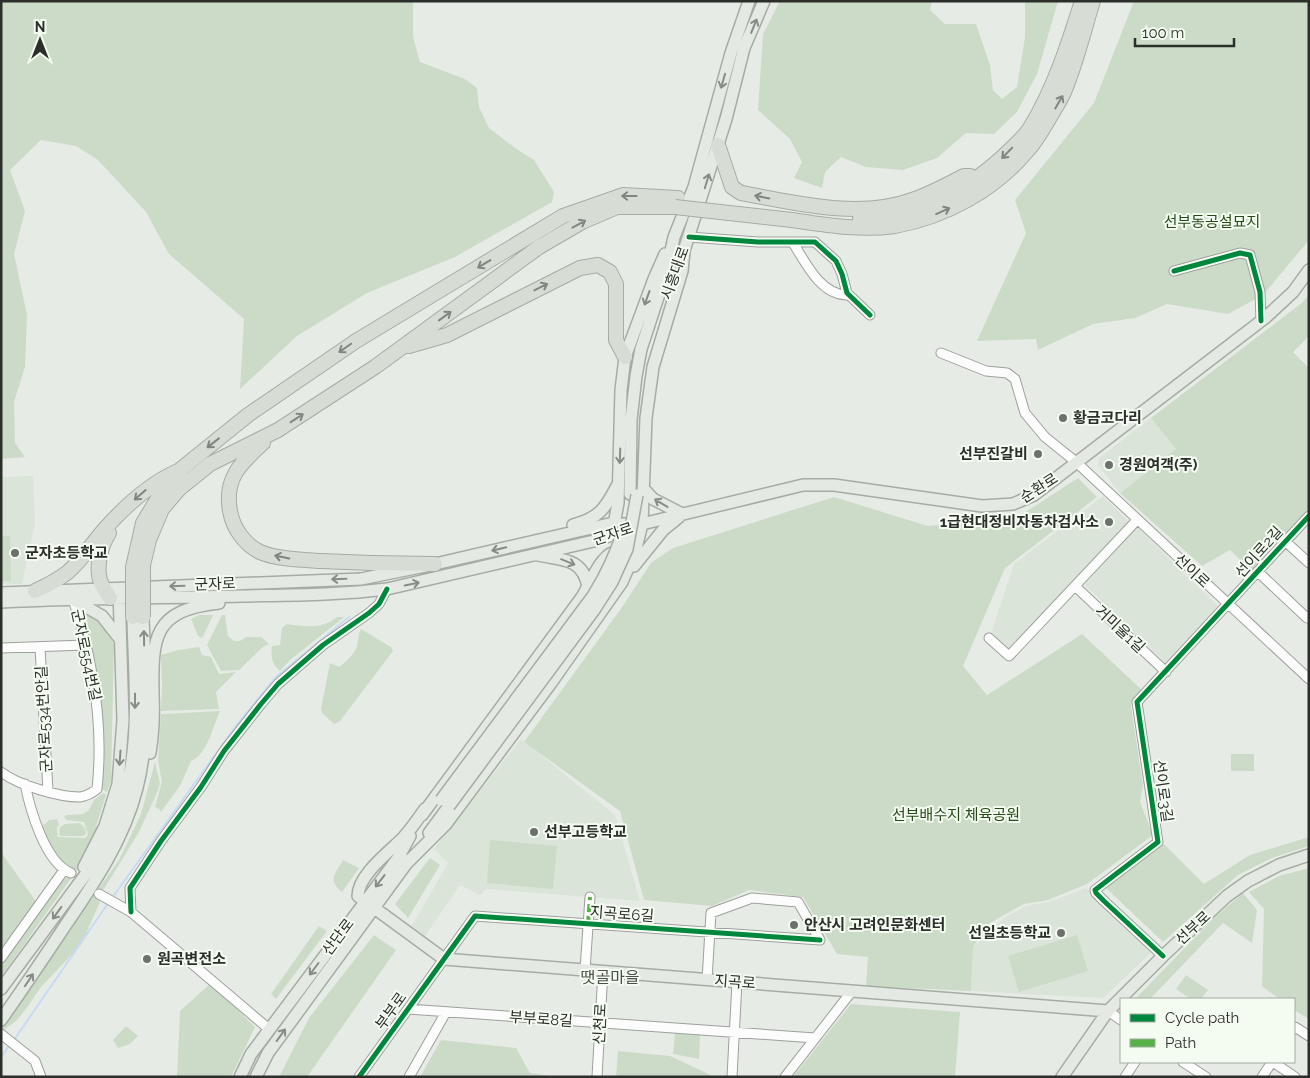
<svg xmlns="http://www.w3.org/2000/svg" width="1310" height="1078" font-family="Raleway,'Noto Sans KR',sans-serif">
<rect width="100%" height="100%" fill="#e7ebe6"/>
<path fill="#dbe4d8" d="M1151,418l25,31 -56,44 -22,-28 1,-7z
M33,476l2,47 -13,61h-21v-107z
M1103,496l26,26 -121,128 -18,-14 24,-72z
M1136,526l82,80 -50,59 -83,-80z
M521,739l94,76 25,86 -154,-12 -6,6 -20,-10 -35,51 -13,-10 36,-63 -14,-14z
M1086,888l67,63 -50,47 -132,-7 2,-44 31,-29 21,-12 23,-4z"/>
<path fill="#ccdbc7" d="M1,1h412v36l7,25 45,17 12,9 2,19 10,21 26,20 19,12 20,32 -2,10 -97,55 -88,36 -70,43 -57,53 4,-70 -75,-65 -23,-42 -48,-52 -22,-14 -35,-6 -31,30 15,41 -11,43 13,61 -2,52 -11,35 1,41 10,14 -24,2z
M780,1h152l-2,9 15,14h31l14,41 3,25 9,9 15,-12 8,-50v-36h33l-21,73 -20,38 -23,22 -28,-1 -29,25 -34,12 -37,-3 -25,-10 -16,15 -3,16 -28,-10 8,-16 -12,-23 -32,-29 5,-76z
M1134,1h175v239l-46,55 -35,19 -61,-10 -32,14 -42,6 -55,26 -2,-11 -59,2 49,-108 -11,-33 79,-97z
M1309,294v39l-3,6 -13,13 16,16v142l-56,62 -23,-22 -28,16 -82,-73 56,-44 -25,-31 152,-116z
M1078,478l19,19 -92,71 -42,98 24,29 95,-61 60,56 -10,10 -1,7 12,78 -3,17 13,33 -66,49 -39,16 -24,4 -34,19 -17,24 -2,44 -105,-5 2,-29 -31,-3 -34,-57 -54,-7 -37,16 -68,-6 -24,-89 -96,-69 96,-132 31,-47 22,-15 161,-51 94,29 90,-9z
M1,536h9l1,45h-10z
M81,611c21,9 25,12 33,33l-3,137 -4,11 -4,-2 -3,1c3,-43 4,-88 -5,-131 -4,-17 -10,-33 -14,-49z
M199,615h14l-10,22 -2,1 -3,-2 -7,-17z
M222,615h3l3,21 6,5h6l6,-4h15l8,7 -5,2 -25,24 -18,1 -14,-26z
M337,617h7l-54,43 -10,11c-9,-8 -9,-14 -8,-25l8,-1 2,-17 5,-4c18,3 36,5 50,-7z
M361,629l30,18 2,4 -53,70 -6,3 -12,-11 -1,-4 9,-46 9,4c6,-4 14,-12 17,-18 3,-7 1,-13 5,-20z
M199,647l3,8 9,2 8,17 17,-2 -20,20 3,17 -58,2 1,-25 -1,-31 17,-5z
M220,711c-7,15 -13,44 -29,50l-11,25 -19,26 -2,-3 -4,-2 7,-25 -4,-21 3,-47z
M1231,754h23v17h-23z
M155,762l5,22 -4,11 -17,37 -35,57 -3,1 -4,6 3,6 -19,43 -40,42 -15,22 -10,12 -15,11v-6l118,-166 22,-46z
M103,793l3,2 -10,31 2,3 -16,34 -6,8c-20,-8 -27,-27 -36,-45l5,-2 4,-4 8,-1 2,6 -2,3 1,9 27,1 3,-3 -4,-13 -18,-2 -2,-4 3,-1 16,-1 6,-4 5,-10z
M80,823l5,5 1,6 -3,2h-23l-1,-3 1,-6 5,-3z
M1309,837v9l-37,12 -34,17 -75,67 -58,-55 59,-43 40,40 46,-29z
M490,840l67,6 -4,43 -66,-6z
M1,852l34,48h3l-37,52z
M430,858l10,7 -32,53 -13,-14z
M343,860l16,8 -17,24c-15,-13 -7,-17 1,-32z
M1309,868v151l-15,-9v-11h-15l-17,-13 2,-77 -15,-17 30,-16z
M68,877h4l-71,100v-11l61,-86z
M1243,893l14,17 -5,33 -29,-20 -73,76h-15l80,-82z
M319,926l8,5 -51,68 -5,-5z
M374,935l22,15 -89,127h-28l30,-59z
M1077,935l11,36 -69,21 -11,-36z
M1186,975l22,15 -7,9h-10l-15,-10z
M211,983l44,44 -24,50h-54l3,-66z
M851,1004l109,8 -5,65h-162z
M126,1026l12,10 -8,8 -12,4 -5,-8z
M675,1032l25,2 -1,25 -26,-5z
M441,1040l75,8 14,25 27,4h-137z
M618,1051l52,5 45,21h-99z"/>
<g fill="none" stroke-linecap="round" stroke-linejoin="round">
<path stroke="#c8daf3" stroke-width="2" d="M112,898l124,-172 40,-49 73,-60
M14,1040l95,-138
M1,1057l8,-11"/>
<defs>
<path id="minor" d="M689,237l69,5h57l21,19 6,13 5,19 23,22
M793,243c13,20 27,51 53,52
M1174,271l66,-18 10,2 10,37 1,29
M941,353l45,18 21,2 8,6 10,34 20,24 31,25 233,217
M1286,542l23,21
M1258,572l49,46 2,-2
M1075,586l91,86
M989,638l20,18 128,-136
M40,647l8,144
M1,648l85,-3
M1,772c17,13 57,25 79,25 7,-1 12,-4 17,-8 7,-65 -4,-129 -24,-190
M25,784c5,25 20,79 46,89
M99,894l32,18 138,117
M131,912l-1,-24 31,-47 40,-54 23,-36 37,-47 17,-20 45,-39 46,-32 10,-9 8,-15
M1163,956l-59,-55 -8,-8 -1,-3 63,-48 -21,-140 172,-186
M1,958l63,-88
M585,970l5,-73
M707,980l4,-67 41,-15 46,4 22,38
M408,1009l407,29
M1108,1011l13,9
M1294,1029l1,-2 14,9
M1,1034l34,27 6,16
M1183,1062l23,15
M1273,1062l22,15
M359,1077l116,-161 345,24
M409,1077l37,-65
M597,1077l6,-106
M732,1077l5,-95
M785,1077l67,-86
M1125,1077l10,-15
M1262,1077l10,-15"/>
<path id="major" d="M682,257l44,-138 18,-71 20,-47
M643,488l10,11 29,15
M630,494l1,-74 5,-44 5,-27 25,-76 8,-36 20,-50 37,-134 18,-52
M573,525c26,-7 32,-16 44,-39
M613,530l5,-27 3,-113 4,-33 29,-78 11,-25
M538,555c24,5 46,3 50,33
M634,566l29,-36 16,-13
M1,593l360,-14 74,-15 174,-40h27
M74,600l28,16 18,23
M1,602c80,-4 161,-4 241,-6 48,-1 97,-1 145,-7l211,-49 44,-16 161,-39h31l148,21 31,-2 21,-9 231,-177 28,-26 16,-22
M150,753c3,-19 4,-38 3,-58 -1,-58 0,-85 66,-92
M425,809c-7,10 -14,20 -22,29 -14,14 -45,37 -45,58l86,63 664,52
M422,815l160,-218c8,-13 22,-52 40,-44
M429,833l20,-27
M398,858l12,-22
M406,864l40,-40 105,-141 71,-101 13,-30 7,-28 4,-106 7,-51 29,-96 2,-19
M84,867l21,-41 13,-42 5,-64 -4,-130
M1,989l93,-126c18,-29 32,-62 37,-96 8,-49 3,-100 2,-150
M1,1020c21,-30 42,-61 62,-91 30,-44 61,-89 74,-141 14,-55 8,-115 6,-171
M240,1077l11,-23 150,-200
M256,1077l12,-24 141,-193
M1062,1077l46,-66 55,-55 64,-60 21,-15 31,-16 30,-10"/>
<path id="highway" d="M718,145l14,42 9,6c56,10 118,27 174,6 17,-6 33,-15 49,-23h6
M860,218c58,0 111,-29 152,-70 6,-6 13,-12 18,-20 24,-39 38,-83 52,-127
M792,220c34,5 69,11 103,6 50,-9 100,-36 133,-76 10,-11 17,-25 25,-38 4,-7 8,-13 11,-20 12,-28 20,-62 29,-91
M409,346l38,-11 133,-67 18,-3 12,7 6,12v56l9,17
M263,443c-22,20 -39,35 -33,68 3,17 14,33 30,41 14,7 45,8 61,9 38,2 76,3 114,3
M109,533c-8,12 -13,33 -9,47 2,6 6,12 10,18
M143,565l6,-25 13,-31 17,-20 31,-25 68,-34 97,-63 164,-120 43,-25 35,-15h58
M133,567l10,-44 17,-28 21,-26 67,-54 108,-74 207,-125 60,-21 55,3
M35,591c11,-5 23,-11 33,-19 14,-12 23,-27 35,-41 21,-24 46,-47 75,-60"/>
</defs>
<use href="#minor" stroke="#9da09c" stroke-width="11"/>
<use href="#major" stroke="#a5ada2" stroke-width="14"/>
<use href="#highway" stroke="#a5ada2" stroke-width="16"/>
<use href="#minor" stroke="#fbfcfb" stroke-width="9"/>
<use href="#major" stroke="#e5e9e4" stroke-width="11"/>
<use href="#highway" stroke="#d7ddd5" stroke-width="14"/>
<defs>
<path id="major-bridge" d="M441,800l152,-204c13,-21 24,-44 31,-68
M449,806l145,-196 18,-28 15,-33 10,-54"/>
<path id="highway-bridge" d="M675,207l117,13
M133,567v50
M143,617v-52"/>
</defs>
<use href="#major-bridge" stroke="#a5ada2" stroke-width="14" stroke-linecap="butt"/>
<use href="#highway-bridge" stroke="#a5ada2" stroke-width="16" stroke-linecap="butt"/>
<use href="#major-bridge" stroke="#e5e9e4" stroke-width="11"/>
<use href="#highway-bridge" stroke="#d7ddd5" stroke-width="14"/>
<path stroke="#56b246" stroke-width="4" stroke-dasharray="8 4" stroke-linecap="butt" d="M588,924l2,-27"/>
<defs>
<path id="cycleway" d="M689,237l69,5h57l21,19 6,13 5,19 23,22
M1174,271l66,-18 10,2 10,37 1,29
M131,912l-1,-24 31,-47 40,-54 23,-36 37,-47 17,-20 45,-39 46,-32 10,-9 8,-15
M1163,956l-59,-55 -8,-8 -1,-3 63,-48 -21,-140 172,-186
M359,1077l116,-161 345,24"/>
</defs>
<use href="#cycleway" stroke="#f4fcf1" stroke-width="8"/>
<use href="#cycleway" stroke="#00873e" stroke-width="5"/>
</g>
<defs><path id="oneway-shaft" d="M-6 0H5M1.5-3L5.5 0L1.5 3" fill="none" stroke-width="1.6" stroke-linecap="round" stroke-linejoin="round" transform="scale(1.25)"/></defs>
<g stroke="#888c87">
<use href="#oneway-shaft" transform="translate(754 26) rotate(-68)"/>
<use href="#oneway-shaft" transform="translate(723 81) rotate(106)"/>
<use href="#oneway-shaft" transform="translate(707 181) rotate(-73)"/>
<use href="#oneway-shaft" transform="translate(647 298) rotate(110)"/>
<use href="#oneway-shaft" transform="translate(620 456) rotate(92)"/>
<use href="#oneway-shaft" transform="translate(661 503) rotate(-149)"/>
<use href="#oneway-shaft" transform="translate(499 549) rotate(167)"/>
<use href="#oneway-shaft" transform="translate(568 562) rotate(22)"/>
<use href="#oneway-shaft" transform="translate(339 579) rotate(178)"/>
<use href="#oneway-shaft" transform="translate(412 584) rotate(-12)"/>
<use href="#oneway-shaft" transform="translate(177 586) rotate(178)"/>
<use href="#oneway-shaft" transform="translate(144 638) rotate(-91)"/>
<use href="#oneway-shaft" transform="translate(135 701) rotate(90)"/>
<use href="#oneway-shaft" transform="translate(120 758) rotate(94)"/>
<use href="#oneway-shaft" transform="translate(380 881) rotate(128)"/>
<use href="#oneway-shaft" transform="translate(57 913) rotate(126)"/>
<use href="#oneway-shaft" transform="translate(314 969) rotate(127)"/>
<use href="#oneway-shaft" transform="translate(29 980) rotate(-56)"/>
<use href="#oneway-shaft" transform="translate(281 1035) rotate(-54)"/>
</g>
<g stroke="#818680">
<use href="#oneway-shaft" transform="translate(1059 102) rotate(-60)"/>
<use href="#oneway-shaft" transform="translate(1007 153) rotate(134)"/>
<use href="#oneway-shaft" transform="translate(629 196) rotate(180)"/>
<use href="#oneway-shaft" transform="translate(762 197) rotate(-169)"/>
<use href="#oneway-shaft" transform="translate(943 211) rotate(-24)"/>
<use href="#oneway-shaft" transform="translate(579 224) rotate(-28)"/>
<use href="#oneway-shaft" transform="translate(484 264) rotate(149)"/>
<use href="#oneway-shaft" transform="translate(541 287) rotate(-27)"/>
<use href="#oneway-shaft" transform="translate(445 316) rotate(-36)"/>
<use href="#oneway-shaft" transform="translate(345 348) rotate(145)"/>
<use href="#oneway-shaft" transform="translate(297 418) rotate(-33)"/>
<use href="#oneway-shaft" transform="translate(213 443) rotate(142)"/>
<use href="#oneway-shaft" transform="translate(140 495) rotate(139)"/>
<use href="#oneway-shaft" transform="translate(282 557) rotate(-168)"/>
</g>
<g fill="#6d706c" stroke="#f4fcf1" stroke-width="2">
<circle cx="1063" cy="418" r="5"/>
<circle cx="1038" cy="454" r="5"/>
<circle cx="1109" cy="465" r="5"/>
<circle cx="1109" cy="522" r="5"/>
<circle cx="15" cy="553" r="5"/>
<circle cx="534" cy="832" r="5"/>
<circle cx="794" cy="925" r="5"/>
<circle cx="1061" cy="933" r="5"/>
<circle cx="147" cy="959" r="5"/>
</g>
<g text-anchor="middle" stroke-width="4" stroke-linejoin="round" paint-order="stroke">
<g font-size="15" fill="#274a18" stroke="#f4fcf1">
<text x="1212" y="227">선부동공설묘지</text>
<text x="956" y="820">선부배수지 체육공원</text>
</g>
<g font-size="15" fill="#2b2e2a" stroke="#f4fcf1">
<text transform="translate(675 273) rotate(-70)" y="5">시흥대로</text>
<text transform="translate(1039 488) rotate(-33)" y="5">순환로</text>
<text transform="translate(613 534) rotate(-18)" y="5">군자로</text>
<text transform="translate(1259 552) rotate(-48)" y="5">선이로2길</text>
<text transform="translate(1192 571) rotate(43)" y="5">선이로</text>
<text transform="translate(215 584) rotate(-2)" y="5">군자로</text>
<text transform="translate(1120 629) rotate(43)" y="5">거미울1길</text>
<text transform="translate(86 655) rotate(78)" y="5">군자로554번길</text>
<text transform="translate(44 719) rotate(-93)" y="5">군자로534번안길</text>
<text transform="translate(1163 791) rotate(82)" y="5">선이로3길</text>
<text transform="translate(622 914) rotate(4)" y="5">지곡로6길</text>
<text transform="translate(1193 928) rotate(-43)" y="5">선부로</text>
<text transform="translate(338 937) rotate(-53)" y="5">산단로</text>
<text transform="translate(735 982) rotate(4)" y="5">지곡로</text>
<text transform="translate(391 1011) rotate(-54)" y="5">부부로</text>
<text transform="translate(541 1019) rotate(4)" y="5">부부로8길</text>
<text transform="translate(600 1024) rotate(-87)" y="5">신천로</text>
</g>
<g font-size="15" font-weight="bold" fill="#2b2e2a" stroke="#f4fcf1" text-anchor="start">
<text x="1073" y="423">황금코다리</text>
<text x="1028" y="459" text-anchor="end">선부진갈비</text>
<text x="1119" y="470">경원여객(주)</text>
<text x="1099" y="527" text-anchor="end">1급현대정비자동차검사소</text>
<text x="25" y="558">군자초등학교</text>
<text x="544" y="837">선부고등학교</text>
<text x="804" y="930">안산시 고려인문화센터</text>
<text x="1051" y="938" text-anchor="end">선일초등학교</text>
<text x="157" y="964">원곡변전소</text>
</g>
<g font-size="16" fill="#4a5047" stroke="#f4fcf1">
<text x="610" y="983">땟골마을</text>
</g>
</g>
<rect width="1310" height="1078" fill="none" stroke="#2b2e2a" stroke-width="5"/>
<rect x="1120" y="998" width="175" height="65" fill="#f4fcf1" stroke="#a4aaa1"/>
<rect x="1130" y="1014" width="25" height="8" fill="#00873e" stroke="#a4aaa1"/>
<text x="1165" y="1023" font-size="15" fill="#2b2e2a">Cycle path</text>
<rect x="1130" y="1039" width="25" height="8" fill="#56b246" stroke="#a4aaa1"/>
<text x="1165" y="1048" font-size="15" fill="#2b2e2a">Path</text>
<g transform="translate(40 40)" stroke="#f4fcf1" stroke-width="4" paint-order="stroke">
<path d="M0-4L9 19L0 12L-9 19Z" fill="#2b2e2a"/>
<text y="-8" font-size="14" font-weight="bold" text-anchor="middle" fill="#2b2e2a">N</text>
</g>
<path d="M1135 38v8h99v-8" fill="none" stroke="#2b2e2a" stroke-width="2.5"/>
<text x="1142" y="38" font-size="15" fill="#2b2e2a" stroke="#f4fcf1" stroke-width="4" paint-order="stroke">100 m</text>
</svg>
